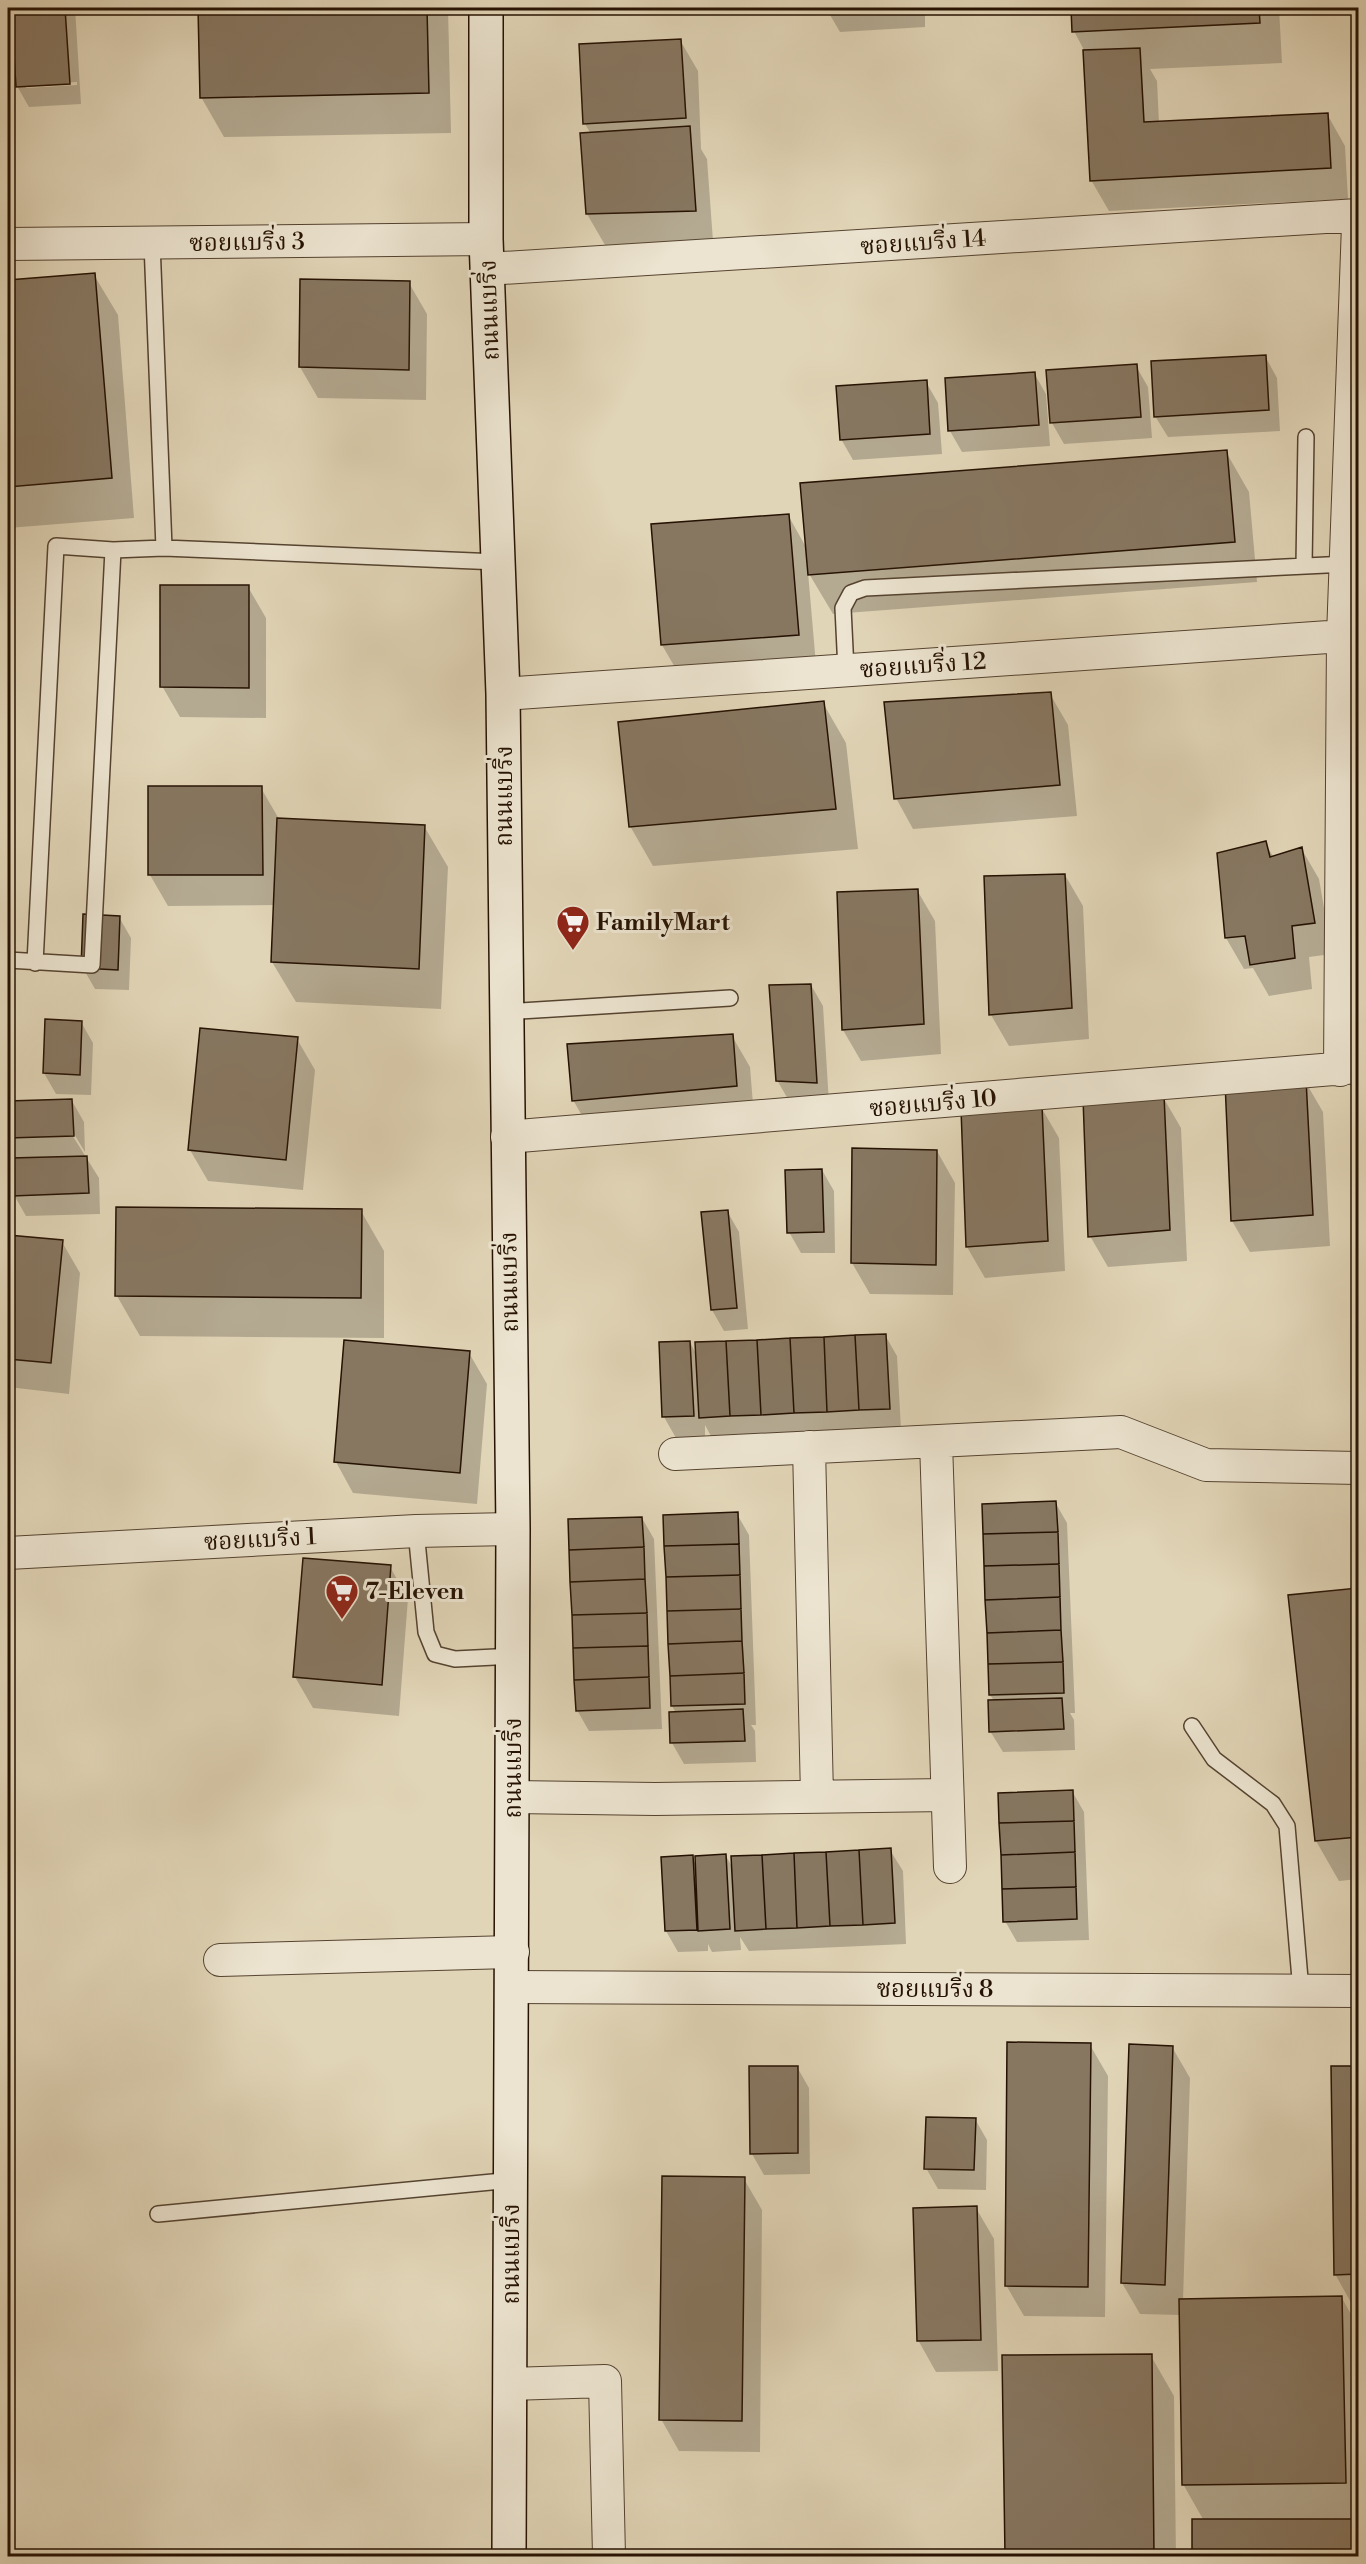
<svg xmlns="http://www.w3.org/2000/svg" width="1366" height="2564" font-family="'Libre Bodoni','Noto Serif Thai',serif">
<rect width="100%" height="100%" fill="#e1d5b7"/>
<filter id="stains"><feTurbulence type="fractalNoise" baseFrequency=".00333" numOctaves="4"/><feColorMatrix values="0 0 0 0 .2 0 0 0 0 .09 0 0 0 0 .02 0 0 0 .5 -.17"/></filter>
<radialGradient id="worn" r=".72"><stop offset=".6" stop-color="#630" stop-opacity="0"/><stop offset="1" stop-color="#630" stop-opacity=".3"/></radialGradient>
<path fill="#0003" fill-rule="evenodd" d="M12,8h63l6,96 -52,3 -12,-21zM77,82v3l-51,3v-3z
M199,8h249l3,125 -227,4 -23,-40z
M676,8h52l1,6h-49z
M826,8h99v19l-85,5z
M1073,8h206l3,55 -132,6 7,12 2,42 168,-9 18,32 3,53 -239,12 -18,-31 -6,-128 -11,-21z
M680,40l18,31 3,78 6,10 6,82 -108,4 -18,-31 4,-80 -6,-10 -5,-78z
M94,275l24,40 16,203 -126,10v-246z
M409,283l18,31 -1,86 -108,-2 -18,-31z
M1265,356l12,22 3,53 -112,6 -13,-21z
M1136,366l12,21 4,51 -88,6 -12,-21z
M1034,373l12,21 4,52 -88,6 -12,-21z
M926,382l12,21 4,51 -89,6 -12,-21z
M1226,452l23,40 8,90 -424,32 -25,-42 8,93 -136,11 -18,-31 126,-130 19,34z
M248,587l18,31v100l-86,-1 -18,-31z
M1050,694l18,31 9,91 -164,13 -17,-31z
M823,703l23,40 12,106 -205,17 -23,-40z
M261,788l18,31 145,7 24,41 -7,142 -145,-7 -24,-40 3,-57 -107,1 -18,-31z
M1265,843l9,15 27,-10 18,31 13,75 -23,3 3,32 -43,7 -16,-28 -9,1 -18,-31z
M1065,875l18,31 6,133 -80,7 -18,-31z
M917,890l18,31 6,133 -80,7 -18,-31 -5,-137z
M119,917l12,21 -2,52 -34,-1 -12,-21z
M811,985l12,21 6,97 -40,-2 -12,-21z
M81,1022l12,21 -2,52 -35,-1 -12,-21z
M732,1036l18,31 4,50 -163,14 -18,-31z
M297,1039l18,31 -12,120 -95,-9 -18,-31z
M1305,1081l18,31 7,134 -80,6 -18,-31 -5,-137z
M1163,1097l18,31 6,133 -79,6 -18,-31z
M72,1101l12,21 1,30 -14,-23 -2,1 30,48 1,36 -74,2 -12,-21 -3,-36 -3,-6v-50z
M1041,1107l18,31 6,133 -80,7 -18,-31 -5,-137z
M937,1151l18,32 -2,112 -83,-1 -18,-31z
M822,1170l12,21 1,62h-34l-12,-21z
M361,1211l23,40v87l-244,-2 -23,-40z
M727,1211l12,21 9,97 -24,2 -12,-21z
M8,1236l54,6 18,31 -11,121 -61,-7z
M885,1335l12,21 4,73 -189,9 -7,-13v12l-29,1 -12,-21 26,-75 7,14z
M469,1353l18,31 -10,120 -124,-11 -17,-31z
M1055,1502l12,21 8,190h-5l4,7 1,30 -72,2 -13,-21 5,-29 -5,-7z
M737,1514l12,21 7,190h-5l4,6 1,31 -72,2 -12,-21 4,-30 -4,-7z
M642,1518l12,21 8,190 -73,2 -12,-21z
M390,1567l18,31 -9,118 -86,-8 -18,-31z
M1358,1589v290l-19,2 -23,-40 -27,-244z
M1072,1791l12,21 5,128 -72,2 -12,-21z
M890,1850l13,21 3,73 -157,7 -9,-14 1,13 -29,2 -4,-8v7l-30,1 -12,-21 -4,-73 30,-1 4,8 30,-9 8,14z
M1090,2045l18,31 -3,241 -81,-1 -18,-31z
M1172,2047l18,31 -7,222 159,-2 16,29v229h-164v-35h10l-21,-37 -2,-169 -41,-1 -18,-31z
M797,2067l12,21 1,86 -46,1 -12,-21z
M1332,2067h26v248l-23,-41z
M975,2119l12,21 -1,50 -48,-1 -12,-21z
M744,2179l18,31 -2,242 -81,-1 -18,-32z
M976,2208l18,31 4,132 -62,1 -18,-32z
M1004,2356h147l23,40 2,160h-169z"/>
<path fill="#877761" stroke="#261203" stroke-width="1.5" d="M11,8h54l5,76 -54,3z
M198,8h229l2,85 -229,5z
M1071,8h188l1,15 -188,9z
M681,39l5,79 -103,6 -4,-80z
M1140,48l4,74 184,-9 3,55 -241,13 -7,-131z
M690,126l6,85 -110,3 -6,-81z
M95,273l17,205 -104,9v-207z
M300,279l110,2 -1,89 -110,-3z
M1266,355l3,55 -115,7 -3,-56z
M1137,364l4,53 -91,6 -4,-53z
M1035,372l4,53 -91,6 -3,-53z
M927,380l3,54 -90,6 -4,-54z
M1227,450l8,92 -427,33 -8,-92z
M789,514l10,121 -138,10 -10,-121z
M160,585h89v103l-89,-1z
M1051,692l9,93 -166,14 -10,-97z
M824,701l12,108 -207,18 -11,-105z
M148,786h114l1,89h-115z
M277,818l148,7 -6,144 -148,-7z
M1266,841l4,16 32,-10 13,76 -23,3 3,32 -45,7 -5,-29 -20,2 -8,-85z
M1065,874l7,134 -83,7 -5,-139z
M918,889l6,135 -82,6 -5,-138z
M83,914l37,2 -2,54 -37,-2z
M811,984l6,99 -41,-2 -7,-96z
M45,1019l37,2 -2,54 -37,-2z
M200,1028l98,9 -12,123 -98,-10z
M733,1034l4,52 -165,15 -5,-57z
M1306,1079l7,136 -82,6 -6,-139z
M1164,1095l6,135 -82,7 -5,-139z
M72,1099l2,37 -66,2v-37z
M1042,1106l6,135 -82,6 -5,-138z
M852,1148l85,2 -1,115 -85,-2z
M87,1156l2,37 -77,3 -1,-38z
M822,1169l2,63 -37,1 -2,-63z
M116,1207l246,2 -1,89 -246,-2z
M728,1210l9,98 -26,2 -10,-98z
M8,1235l55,5 -12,123 -43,-4z
M886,1334l4,75 -31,1 -4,-75z
M855,1335l4,75 -32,2 -3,-75z
M824,1337l3,75 -33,1 -4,-75z
M790,1338l4,75 -33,2 -4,-75z
M344,1340l126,11 -10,122 -126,-11z
M757,1340l4,75 -31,1 -4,-75z
M690,1341l4,75 -32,1 -3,-75z
M726,1341l4,75 -31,2 -4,-76z
M1056,1501l2,31 -75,2 -1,-30z
M738,1512l1,32 -75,2 -1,-31z
M642,1517l2,30 -75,3 -1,-31z
M1058,1532l1,32 -75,2 -1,-32z
M739,1544l1,31 -74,2 -2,-31z
M644,1547l1,32 -75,3 -1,-32z
M303,1558l88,7 -9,120 -89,-8z
M1059,1564l1,33 -75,3 -1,-34z
M740,1575l1,34 -74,2 -1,-34z
M645,1579l2,34 -75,2 -2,-33z
M1358,1588v249l-43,4 -27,-246z
M1060,1597l1,33 -74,3 -2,-33z
M741,1609l1,32 -74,3 -1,-33z
M647,1613l1,33 -75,2 -1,-33z
M1061,1630l2,32 -75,2 -1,-31z
M742,1641l2,32 -74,3 -2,-32z
M648,1646l1,31 -75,3 -1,-32z
M1063,1662l1,31 -75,2 -1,-31z
M744,1673l1,31 -74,2 -1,-30z
M649,1677l1,31 -74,3 -2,-31z
M1062,1698l2,31 -75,3 -1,-32z
M743,1709l2,32 -75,2 -1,-31z
M1073,1790l1,31 -75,2 -1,-30z
M1074,1821l1,31 -74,3 -2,-32z
M891,1848l4,75 -32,2 -4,-75z
M859,1850l4,75 -33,1 -4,-74z
M826,1852l4,74 -33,2 -3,-75z
M1075,1852l1,35 -74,2 -1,-34z
M794,1853l3,75 -31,1 -4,-74z
M726,1854l4,75 -32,2 -3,-75z
M693,1855l4,75 -32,1 -4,-74z
M762,1855l4,74 -31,2 -4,-75z
M1076,1887l1,32 -74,3 -1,-33z
M1007,2042l84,1 -3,244 -83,-1z
M1129,2044l44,2 -8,239 -44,-2z
M749,2066h49v87l-48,1z
M1331,2066h27v208l-24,1z
M926,2117l50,1 -2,52 -50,-1z
M662,2176l83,1 -3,244 -83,-1z
M977,2206l4,134 -64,1 -4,-133z
M1342,2296l4,187 -164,2 -3,-186z
M1152,2354l2,202h-149l-3,-201z
M1192,2519h166v37h-166z
M737,2555v1h-89z"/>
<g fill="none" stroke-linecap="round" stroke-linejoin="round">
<defs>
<path id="lane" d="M152,243l12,305
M1304,566l2,-129
M846,670l-3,-62 8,-15 14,-5 482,-24
M8,960l84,5 21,-415
M35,963l21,-417 57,4 51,-2 334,14
M505,1012l225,-14
M416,1531l10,101 9,22 20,5 58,-3
M1192,1726l22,33 59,45 14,22 14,165
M158,2214l354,-34"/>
<path id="street" d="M8,244l478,-5
M487,269l871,-54
M503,694l855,-59
M1340,1070l3,-434 15,-411
M507,1137l851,-70
M936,1442l14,425
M809,1447l8,349
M675,1454l446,-22 85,33 152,3
M8,1553l408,-22 97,-2
M513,1797l142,2 292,-4
M220,1960l293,-8
M512,1987l846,4
M510,2384l95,-3 4,175"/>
<path id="secondary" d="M486,8v231l17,455 10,835 -4,1027"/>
</defs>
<use href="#lane" stroke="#554330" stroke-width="18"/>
<use href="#street" stroke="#554330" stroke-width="34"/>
<use href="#secondary" stroke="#261203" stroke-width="36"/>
<use href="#lane" stroke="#ece4d0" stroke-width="15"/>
<use href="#street" stroke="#ece4d0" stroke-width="32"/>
<use href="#secondary" stroke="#ece4d0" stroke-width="33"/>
</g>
<defs>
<symbol id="supermarket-pin" viewBox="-11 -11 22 30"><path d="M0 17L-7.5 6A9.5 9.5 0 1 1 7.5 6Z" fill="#8f2418" stroke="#ece4d0"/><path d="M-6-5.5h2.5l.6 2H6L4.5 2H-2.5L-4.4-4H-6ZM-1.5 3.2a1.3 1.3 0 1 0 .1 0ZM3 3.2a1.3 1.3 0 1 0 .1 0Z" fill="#fff"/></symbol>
</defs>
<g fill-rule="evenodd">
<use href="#supermarket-pin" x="554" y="903" width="38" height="52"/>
<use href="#supermarket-pin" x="323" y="1572" width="38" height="52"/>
</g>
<g text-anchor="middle" stroke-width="6" stroke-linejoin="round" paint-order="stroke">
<g font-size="24" fill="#261203" stroke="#ece4d0">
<text transform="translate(247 242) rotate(-1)" y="8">ซอยแบริ่ง 3</text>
<text transform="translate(923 242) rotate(-4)" y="8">ซอยแบริ่ง 14</text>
<text transform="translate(489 310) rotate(-92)" y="8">ถนนแบริ่ง</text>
<text transform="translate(923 665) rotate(-4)" y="8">ซอยแบริ่ง 12</text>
<text transform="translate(504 796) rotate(-90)" y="8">ถนนแบริ่ง</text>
<text transform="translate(933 1103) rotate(-5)" y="8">ซอยแบริ่ง 10</text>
<text transform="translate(509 1282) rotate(-91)" y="8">ถนนแบริ่ง</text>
<text transform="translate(260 1539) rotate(-3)" y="8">ซอยแบริ่ง 1</text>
<text transform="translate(513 1768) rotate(-90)" y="8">ถนนแบริ่ง</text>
<text x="935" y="1997">ซอยแบริ่ง 8</text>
<text transform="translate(511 2254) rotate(-90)" y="8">ถนนแบริ่ง</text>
</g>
<g font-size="24" font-weight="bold" fill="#261203" stroke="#ece4d0" text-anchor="start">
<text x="596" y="930">FamilyMart</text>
<text x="365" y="1599">7-Eleven</text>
</g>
</g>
<rect width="1366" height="2564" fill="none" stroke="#e1d5b7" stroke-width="30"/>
<rect x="9" y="9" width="1348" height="2546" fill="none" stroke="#261203" stroke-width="3"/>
<rect x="15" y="15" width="1336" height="2534" fill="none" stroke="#261203" stroke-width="1.5"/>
<rect width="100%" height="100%" filter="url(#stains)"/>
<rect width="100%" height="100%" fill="url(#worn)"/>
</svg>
